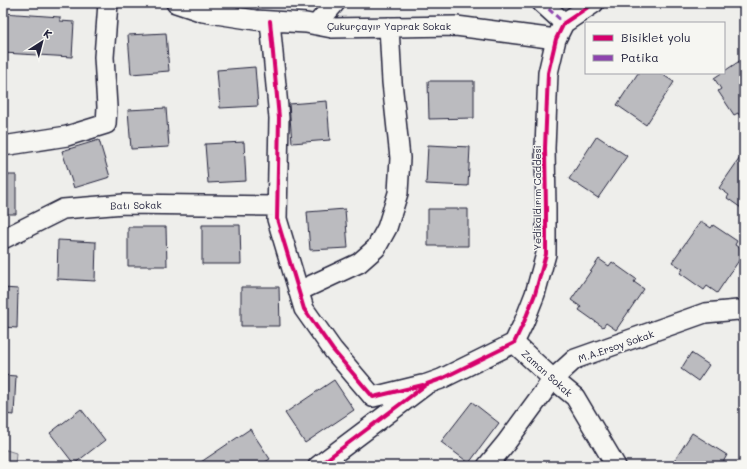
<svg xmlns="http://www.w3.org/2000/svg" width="747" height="469" font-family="Mali,sans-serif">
<rect width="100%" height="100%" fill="#eeeeeb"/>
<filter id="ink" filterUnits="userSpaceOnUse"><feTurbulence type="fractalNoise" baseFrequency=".025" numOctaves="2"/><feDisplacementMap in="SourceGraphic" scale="8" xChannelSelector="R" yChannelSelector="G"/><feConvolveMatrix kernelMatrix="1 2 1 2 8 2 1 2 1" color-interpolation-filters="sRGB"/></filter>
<g filter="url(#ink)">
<path fill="#d0d0d1" stroke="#797986" d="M3,449l13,4 -1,13h-12z"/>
<path fill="#bbbbbf" stroke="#22223b" d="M3,13l57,4v4l14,1 -2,35 -69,-4z
M166,33l3,38 -38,3 -3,-39z
M744,58v64l-6,-9 -4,2 -16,-24 3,-2 -7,-11z
M255,67l3,39 -38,2 -3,-38z
M638,73h22l14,9 -28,43 -29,-20z
M428,81h46v37l-45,1z
M327,101l3,39 -38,3 -3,-39z
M166,108l3,39 -38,2 -3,-39z
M597,136l30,20 -29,42 -29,-19z
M99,140l11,37 -36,11 -12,-37z
M244,142l2,39 -38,2 -3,-39z
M428,145l42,2 -2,39 -42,-2z
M744,152v58l-17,-12 2,-3 -10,-7z
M3,175h13v39h-13z
M345,209l3,39 -38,2 -3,-38z
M428,209h40v37h-40z
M701,221l10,7 2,-3 24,16 -2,4 9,6v2l-27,40 -10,-7 -3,4 -24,-17 3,-4 -11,-7z
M202,225h38l1,39h-39z
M128,227h38l1,39h-39z
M58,240l38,2 -1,39 -38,-2z
M599,259l10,7 3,-4 24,17 -2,3 10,7 -28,41 -10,-7 -3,4 -24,-17 2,-3 -10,-7z
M241,287h38l1,39h-39z
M3,288l15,1 -1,39 -14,-1z
M691,353l18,12 -11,16 -17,-12z
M3,375l13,1 -2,39 -11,-1z
M334,380l20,30 -49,33 -20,-30z
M472,402l27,21 -30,40 -28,-21z
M81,409l24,31 -31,24 -24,-31z
M250,429l20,30 -11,7h-56l-2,-4z
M692,433l35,22 -6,11h-50z"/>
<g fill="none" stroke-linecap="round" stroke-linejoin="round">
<defs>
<path id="minor" d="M176,3l27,9 52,8 51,3 26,5 124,-2 100,13
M542,3l22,20
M270,21l9,97 -2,101 27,90 29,41 40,47 49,-12
M316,25l19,-22
M3,146l64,-10 39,-12 1,-17 -3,-50 4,-54
M3,239l60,-30 61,-5 153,2
M299,291l60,-28 17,-15 11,-20 11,-35 2,-35 -8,-76 -3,-55
M514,343l39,36 22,18 41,69
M318,466l109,-82 14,-5 73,-36 10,-21 11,-28 11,-40v-45l-1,-61 3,-75 8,-34 8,-16 30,-20
M487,466l19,-23 47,-64 22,-20 130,-46 33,-3 6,2"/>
</defs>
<use href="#minor" stroke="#22223b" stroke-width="22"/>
<use href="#minor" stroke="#f6f6f2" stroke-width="19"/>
<path stroke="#8e44ad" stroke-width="3" stroke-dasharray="6 3" stroke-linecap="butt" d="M542,3l22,20"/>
<defs>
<path id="cycleway" d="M270,21l9,97 -2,101 27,90 29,41 40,47 50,-12
M318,466l109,-82 14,-5 73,-36 10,-21 11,-28 11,-40v-45l-1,-61 3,-75 8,-34 8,-16 30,-20"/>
</defs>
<use href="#cycleway" stroke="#f6f6f2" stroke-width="6"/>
<use href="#cycleway" stroke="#d6006c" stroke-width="4"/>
</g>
</g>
<g text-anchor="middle" stroke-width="3" stroke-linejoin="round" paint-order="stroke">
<g font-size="10" fill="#22223b" stroke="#f6f6f2">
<text x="389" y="30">Çukurçayır Yaprak Sokak</text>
<text transform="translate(537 198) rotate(-90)" y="4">Yedikaldırım Caddesi</text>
<text transform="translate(136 205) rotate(-1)" y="4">Batı Sokak</text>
<text transform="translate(616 346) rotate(-19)" y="4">M.A.Ersoy Sokak</text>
<text transform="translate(547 373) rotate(42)" y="4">Zaman Sokak</text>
</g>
</g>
<rect width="747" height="469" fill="none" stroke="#f6f6f2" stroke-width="16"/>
<rect x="8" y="8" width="731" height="453" fill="none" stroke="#22223b" stroke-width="1.5" filter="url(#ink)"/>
<rect x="585" y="22" width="140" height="52" fill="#f6f6f2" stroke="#a1a1a9"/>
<rect x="593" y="35" width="20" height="6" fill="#d6006c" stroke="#a1a1a9"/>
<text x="621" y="42" font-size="12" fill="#22223b">Bisiklet yolu</text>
<rect x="593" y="55" width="20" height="6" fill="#8e44ad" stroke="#a1a1a9"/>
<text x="621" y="62" font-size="12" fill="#22223b">Patika</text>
<g transform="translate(42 42) rotate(36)" stroke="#f6f6f2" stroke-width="3" paint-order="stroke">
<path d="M0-3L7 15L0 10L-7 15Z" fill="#22223b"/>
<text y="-6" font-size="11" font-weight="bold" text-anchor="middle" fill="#22223b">K</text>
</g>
</svg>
